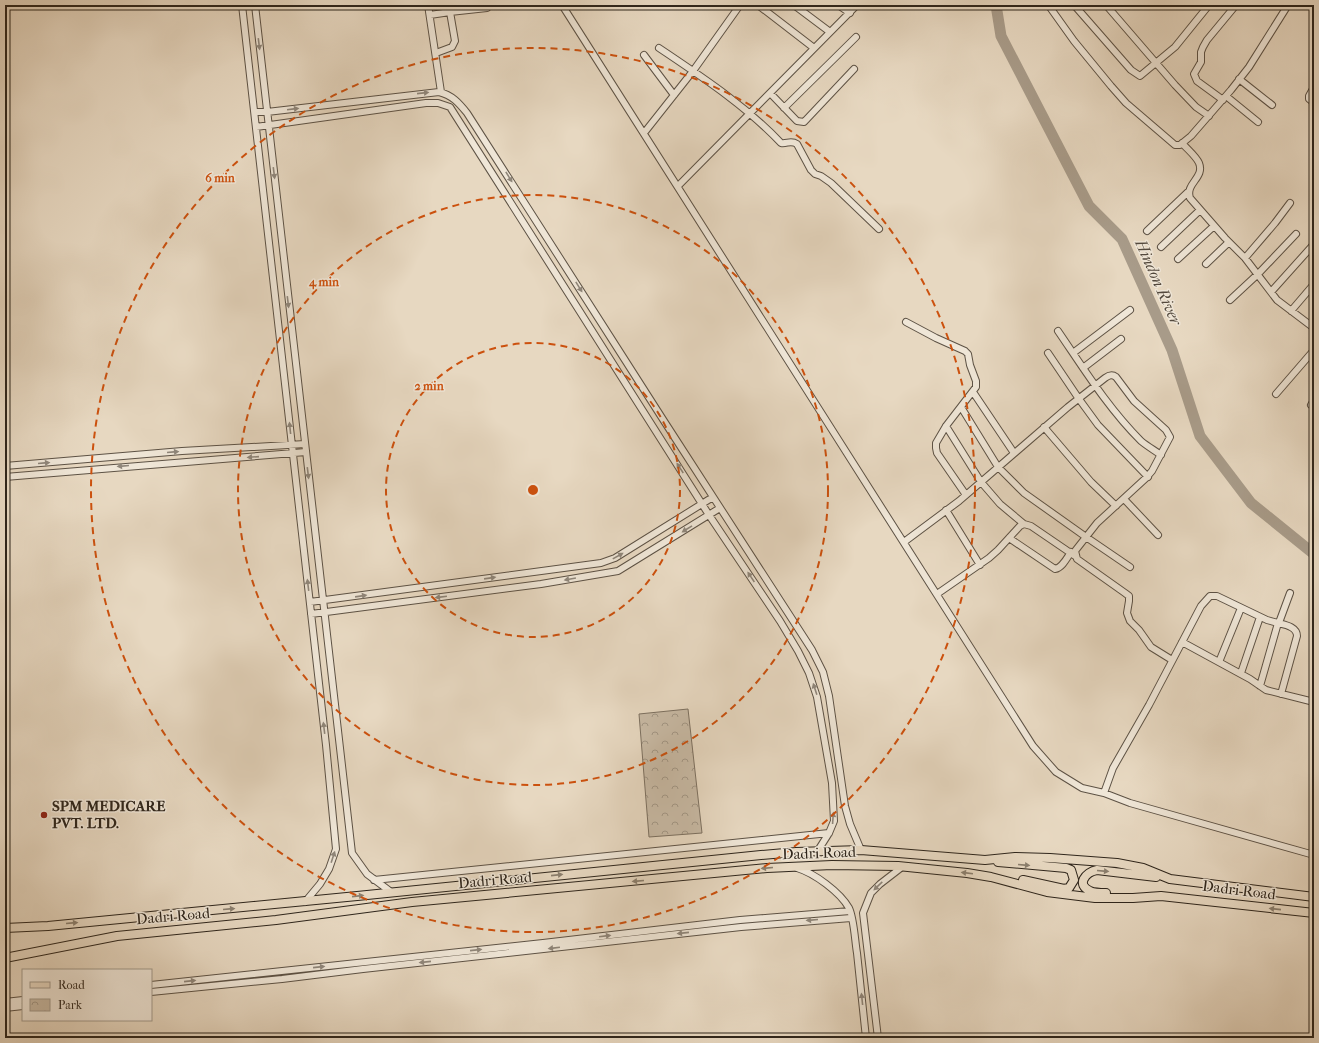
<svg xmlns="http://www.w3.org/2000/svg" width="1319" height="1043" font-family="'IM FELL French Canon',serif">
<defs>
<pattern id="park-crowns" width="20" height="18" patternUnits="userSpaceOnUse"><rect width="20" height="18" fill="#c8baa5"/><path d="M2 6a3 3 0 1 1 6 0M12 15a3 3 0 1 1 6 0" fill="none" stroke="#a39786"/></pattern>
</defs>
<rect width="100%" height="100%" fill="#e7d8c1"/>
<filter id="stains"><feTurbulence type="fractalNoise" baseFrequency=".005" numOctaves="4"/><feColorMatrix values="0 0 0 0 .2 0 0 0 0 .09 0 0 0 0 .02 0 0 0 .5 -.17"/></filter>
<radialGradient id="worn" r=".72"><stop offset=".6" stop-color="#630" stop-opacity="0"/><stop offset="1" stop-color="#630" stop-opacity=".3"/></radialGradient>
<path fill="url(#park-crowns)" stroke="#7c7060" d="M688,709l14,124 -53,4 -10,-123z"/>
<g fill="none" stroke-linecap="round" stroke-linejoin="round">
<path stroke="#a89b89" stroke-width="11" d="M996,5l5,31 88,170 33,33 50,111 28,86 51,67 63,51"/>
<defs>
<path id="minor" d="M242,5l84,740 10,104 -7,20 -9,15 -15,18
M255,5l97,848 15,21 24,18
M428,5l13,87
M562,5l471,741 23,26 26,16 22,5 26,10 184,52
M758,5l56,43
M794,5l36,27
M838,5l12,8
M1106,5l69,80 21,22 13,9
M1311,5l3,2
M1049,6l25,35 37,45 15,17 49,42h5l11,-9 40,-46 18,-23 39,-62
M1075,6l56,64 9,6 35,-29 34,-42
M430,15l20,-3
M659,48c43,29 86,57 122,95 6,1 10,-3 16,1l14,26 4,4 6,2 10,7 48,46
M436,53l16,-6 3,-6 -5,-29 37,-4
M644,55l30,40
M1239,79l33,26
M1314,87l-5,9v3l5,4
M770,93l27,28 7,1 50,-53
M1226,96l32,26
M1223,100l-26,-19 -3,-7 7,-12v-10l2,-5 4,-7 29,-35
M784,108l72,-71
M255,112h12l172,-20c13,3 20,11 28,21l197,308 148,229 11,22 6,24 16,110 5,18 11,26
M256,127l170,-24h12l12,4 259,408 71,106 18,30 11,22 8,24 15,86 2,38 -5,12 -12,19
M644,133l49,-62 47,-66
M1182,143c5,6 14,13 17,20 6,15 -14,20 -9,35l35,40 20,20 32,42 37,28
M678,186l179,-181
M1147,231l41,-39
M1161,247l39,-37
M1245,258l30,-35 15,-20
M1178,259l36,-33
M1206,264l23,-22
M1271,292l43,-48
M1230,300l28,-26 38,-40
M1291,311l23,-27
M906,322l30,16 29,13 3,3 2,11 6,16v6l-30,39 -10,17v5l1,5 29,42
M1058,331c26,38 50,77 83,110 6,5 13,9 20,14
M1048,353l31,46 19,26 50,52
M1073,353l57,-43
M1083,368l38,-29
M973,392l41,61
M1276,394l38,-44
M1311,405l3,-5
M961,407l37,60 26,26 62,44 44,30
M946,426l35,56 19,22 24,20
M1044,427l47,55 25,24
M5,466l177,-15 123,-7
M5,477l301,-25
M1124,499l34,36
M946,510l34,55
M1009,538l46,31c7,-1 12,-11 16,-17
M904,542l55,-41 109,-94 37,-29c4,-3 7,-4 11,-1l18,24 32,29 4,7 -18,34 -6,7 -49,45 -22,28 2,8 48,34 4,3v5l-2,12 3,8 9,9 12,17 21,13
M937,594l52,-36 9,-8 22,-24 4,-2 7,2 44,30
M310,602l291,-39 14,-5 98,-61
M311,614l230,-30 77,-13 102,-63
M1182,642l68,37 16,11 48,12
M1219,662l22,-54
M1241,673l19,-56
M1260,686l18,-63c8,2 19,4 19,13l-16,58
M1104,793l9,-25 36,-63 52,-99 9,-10h7l50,24 11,3 2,-3 10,-27
M797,868c17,5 43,24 52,40 5,10 6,34 8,45 3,28 6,57 9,85
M374,880l455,-47
M151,985l392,-42 197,-23 110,-9
M151,992l131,-13 81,-10 378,-42 110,-9
M5,1002l18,-2
M5,1008l18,-2
M1313,1029v9
M878,1038l-15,-125 8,-20 9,-9 22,-17"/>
<path id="major" d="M998,862l68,6 5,2 3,10 -5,8 -5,1 -41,-9
M1106,893c-5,0 -12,0 -16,-2 -14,-6 -5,-19 7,-21l59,7
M5,928l43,-2c238,-22 475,-47 713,-71l35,-3 65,-2 124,10 30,-3 35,1 67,5 26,5 27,11 144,18
M5,958l112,-22 159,-16 136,-18 355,-34 65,-3 66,1 69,7 24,4 56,15 48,6h38l28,-2 153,17"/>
</defs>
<use href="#minor" stroke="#5d5245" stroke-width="8"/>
<use href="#major" stroke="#2f261c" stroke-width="10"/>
<use href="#minor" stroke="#efe6d7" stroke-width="6"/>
<use href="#major" stroke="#e7d8c1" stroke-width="8"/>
</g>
<defs><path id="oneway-solid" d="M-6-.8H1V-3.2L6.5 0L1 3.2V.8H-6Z"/></defs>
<g fill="#8f867a">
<use href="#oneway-solid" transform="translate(259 44) rotate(83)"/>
<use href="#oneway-solid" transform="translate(423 93) rotate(-6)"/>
<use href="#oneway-solid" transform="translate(293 109) rotate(-7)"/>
<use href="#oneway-solid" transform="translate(274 173) rotate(83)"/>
<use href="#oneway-solid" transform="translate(509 177) rotate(58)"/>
<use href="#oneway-solid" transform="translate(579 287) rotate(58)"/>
<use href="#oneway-solid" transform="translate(288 302) rotate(83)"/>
<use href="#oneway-solid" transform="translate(290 428) rotate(-96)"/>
<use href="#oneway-solid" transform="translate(173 452) rotate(-5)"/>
<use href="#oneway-solid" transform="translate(253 457) rotate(176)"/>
<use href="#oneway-solid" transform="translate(44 463) rotate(-5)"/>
<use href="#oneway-solid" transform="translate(123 466) rotate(175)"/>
<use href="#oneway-solid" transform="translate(680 468) rotate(-123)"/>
<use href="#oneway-solid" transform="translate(308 473) rotate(83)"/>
<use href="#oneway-solid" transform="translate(687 529) rotate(148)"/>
<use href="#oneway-solid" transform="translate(618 556) rotate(-29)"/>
<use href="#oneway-solid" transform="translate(751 577) rotate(-124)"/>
<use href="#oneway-solid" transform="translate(490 578) rotate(-8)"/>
<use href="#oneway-solid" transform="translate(570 579) rotate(170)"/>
<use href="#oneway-solid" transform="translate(308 585) rotate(-97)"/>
<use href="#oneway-solid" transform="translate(361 596) rotate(-8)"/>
<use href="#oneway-solid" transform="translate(441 597) rotate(173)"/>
<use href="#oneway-solid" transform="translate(815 689) rotate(-108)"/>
<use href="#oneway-solid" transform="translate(324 728) rotate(-97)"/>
<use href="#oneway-solid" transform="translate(833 818) rotate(-86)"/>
<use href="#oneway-solid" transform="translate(333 857) rotate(-72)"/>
<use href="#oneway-solid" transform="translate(878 886) rotate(136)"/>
<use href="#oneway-solid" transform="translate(812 920) rotate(175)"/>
<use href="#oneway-solid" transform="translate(683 933) rotate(174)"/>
<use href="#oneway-solid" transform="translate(605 936) rotate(-7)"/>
<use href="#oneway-solid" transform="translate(554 948) rotate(173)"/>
<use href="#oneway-solid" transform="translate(476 950) rotate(-6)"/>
<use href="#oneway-solid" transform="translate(425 962) rotate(174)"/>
<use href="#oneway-solid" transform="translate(319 967) rotate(-6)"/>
<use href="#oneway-solid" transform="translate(190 981) rotate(-6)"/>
<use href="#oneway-solid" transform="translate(862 999) rotate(-96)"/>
</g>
<g fill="#8b7f6e">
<use href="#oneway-solid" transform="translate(1024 865) rotate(5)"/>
<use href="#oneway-solid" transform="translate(767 868) rotate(175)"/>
<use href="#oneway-solid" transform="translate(1103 871) rotate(5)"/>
<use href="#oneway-solid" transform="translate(967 873) rotate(-173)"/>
<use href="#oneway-solid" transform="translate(557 875) rotate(-6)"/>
<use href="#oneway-solid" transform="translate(638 881) rotate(175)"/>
<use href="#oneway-solid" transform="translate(358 896) rotate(-6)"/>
<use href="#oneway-solid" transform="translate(229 909) rotate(-5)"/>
<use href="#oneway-solid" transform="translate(1275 909) rotate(-174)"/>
<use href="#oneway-solid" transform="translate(72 923) rotate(-5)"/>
</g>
<g fill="none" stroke="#cc510e" stroke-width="2" stroke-dasharray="7 5">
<circle cx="533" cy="490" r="147"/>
<circle cx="533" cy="490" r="295"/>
<circle cx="533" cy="490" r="442"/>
</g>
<circle fill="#8f2418" stroke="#efe6d7" stroke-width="1.5" cx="44" cy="815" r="4"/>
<g text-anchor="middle" stroke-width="3" stroke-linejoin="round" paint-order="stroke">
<g font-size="15" font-weight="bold" fill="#2f261c" stroke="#efe6d7" text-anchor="start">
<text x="52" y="811">SPM MEDICARE<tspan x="52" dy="17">PVT. LTD.</tspan></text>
</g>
<g font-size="15" fill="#2f261c" stroke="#efe6d7">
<text transform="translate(819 853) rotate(-2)" y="5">Dadri Road</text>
<text transform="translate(495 880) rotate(-5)" y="5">Dadri Road</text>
<text transform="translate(1239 890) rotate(7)" y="5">Dadri Road</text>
<text transform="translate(173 916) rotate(-5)" y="5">Dadri Road</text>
</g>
<g font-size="16" font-style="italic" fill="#53493d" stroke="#efe6d7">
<text transform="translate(1159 282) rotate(66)" y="6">Hindon River</text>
</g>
</g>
<circle cx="533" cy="490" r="6" fill="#cc510e" stroke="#efe6d7" stroke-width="2"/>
<g font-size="12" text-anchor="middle" font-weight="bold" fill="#cc510e" stroke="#efe6d7" stroke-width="3" stroke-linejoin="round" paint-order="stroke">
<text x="220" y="182">6 min</text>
<text x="324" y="286">4 min</text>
<text x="429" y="390">2 min</text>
</g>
<rect width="1319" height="1043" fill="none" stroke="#e7d8c1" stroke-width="20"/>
<rect x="6" y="6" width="1307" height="1031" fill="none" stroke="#2f261c" stroke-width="2"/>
<rect x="10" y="10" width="1299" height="1023" fill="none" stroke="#2f261c"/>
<rect x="22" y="969" width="130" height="52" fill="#efe6d7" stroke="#a2998c"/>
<rect x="30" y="982" width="20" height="6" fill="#e7d8c1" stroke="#a2998c"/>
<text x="58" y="989" font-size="12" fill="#2f261c">Road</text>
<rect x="30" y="999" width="20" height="12" fill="url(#park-crowns)" stroke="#a2998c"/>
<text x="58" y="1009" font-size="12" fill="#2f261c">Park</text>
<rect width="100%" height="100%" filter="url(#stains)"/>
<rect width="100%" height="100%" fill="url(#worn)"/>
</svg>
